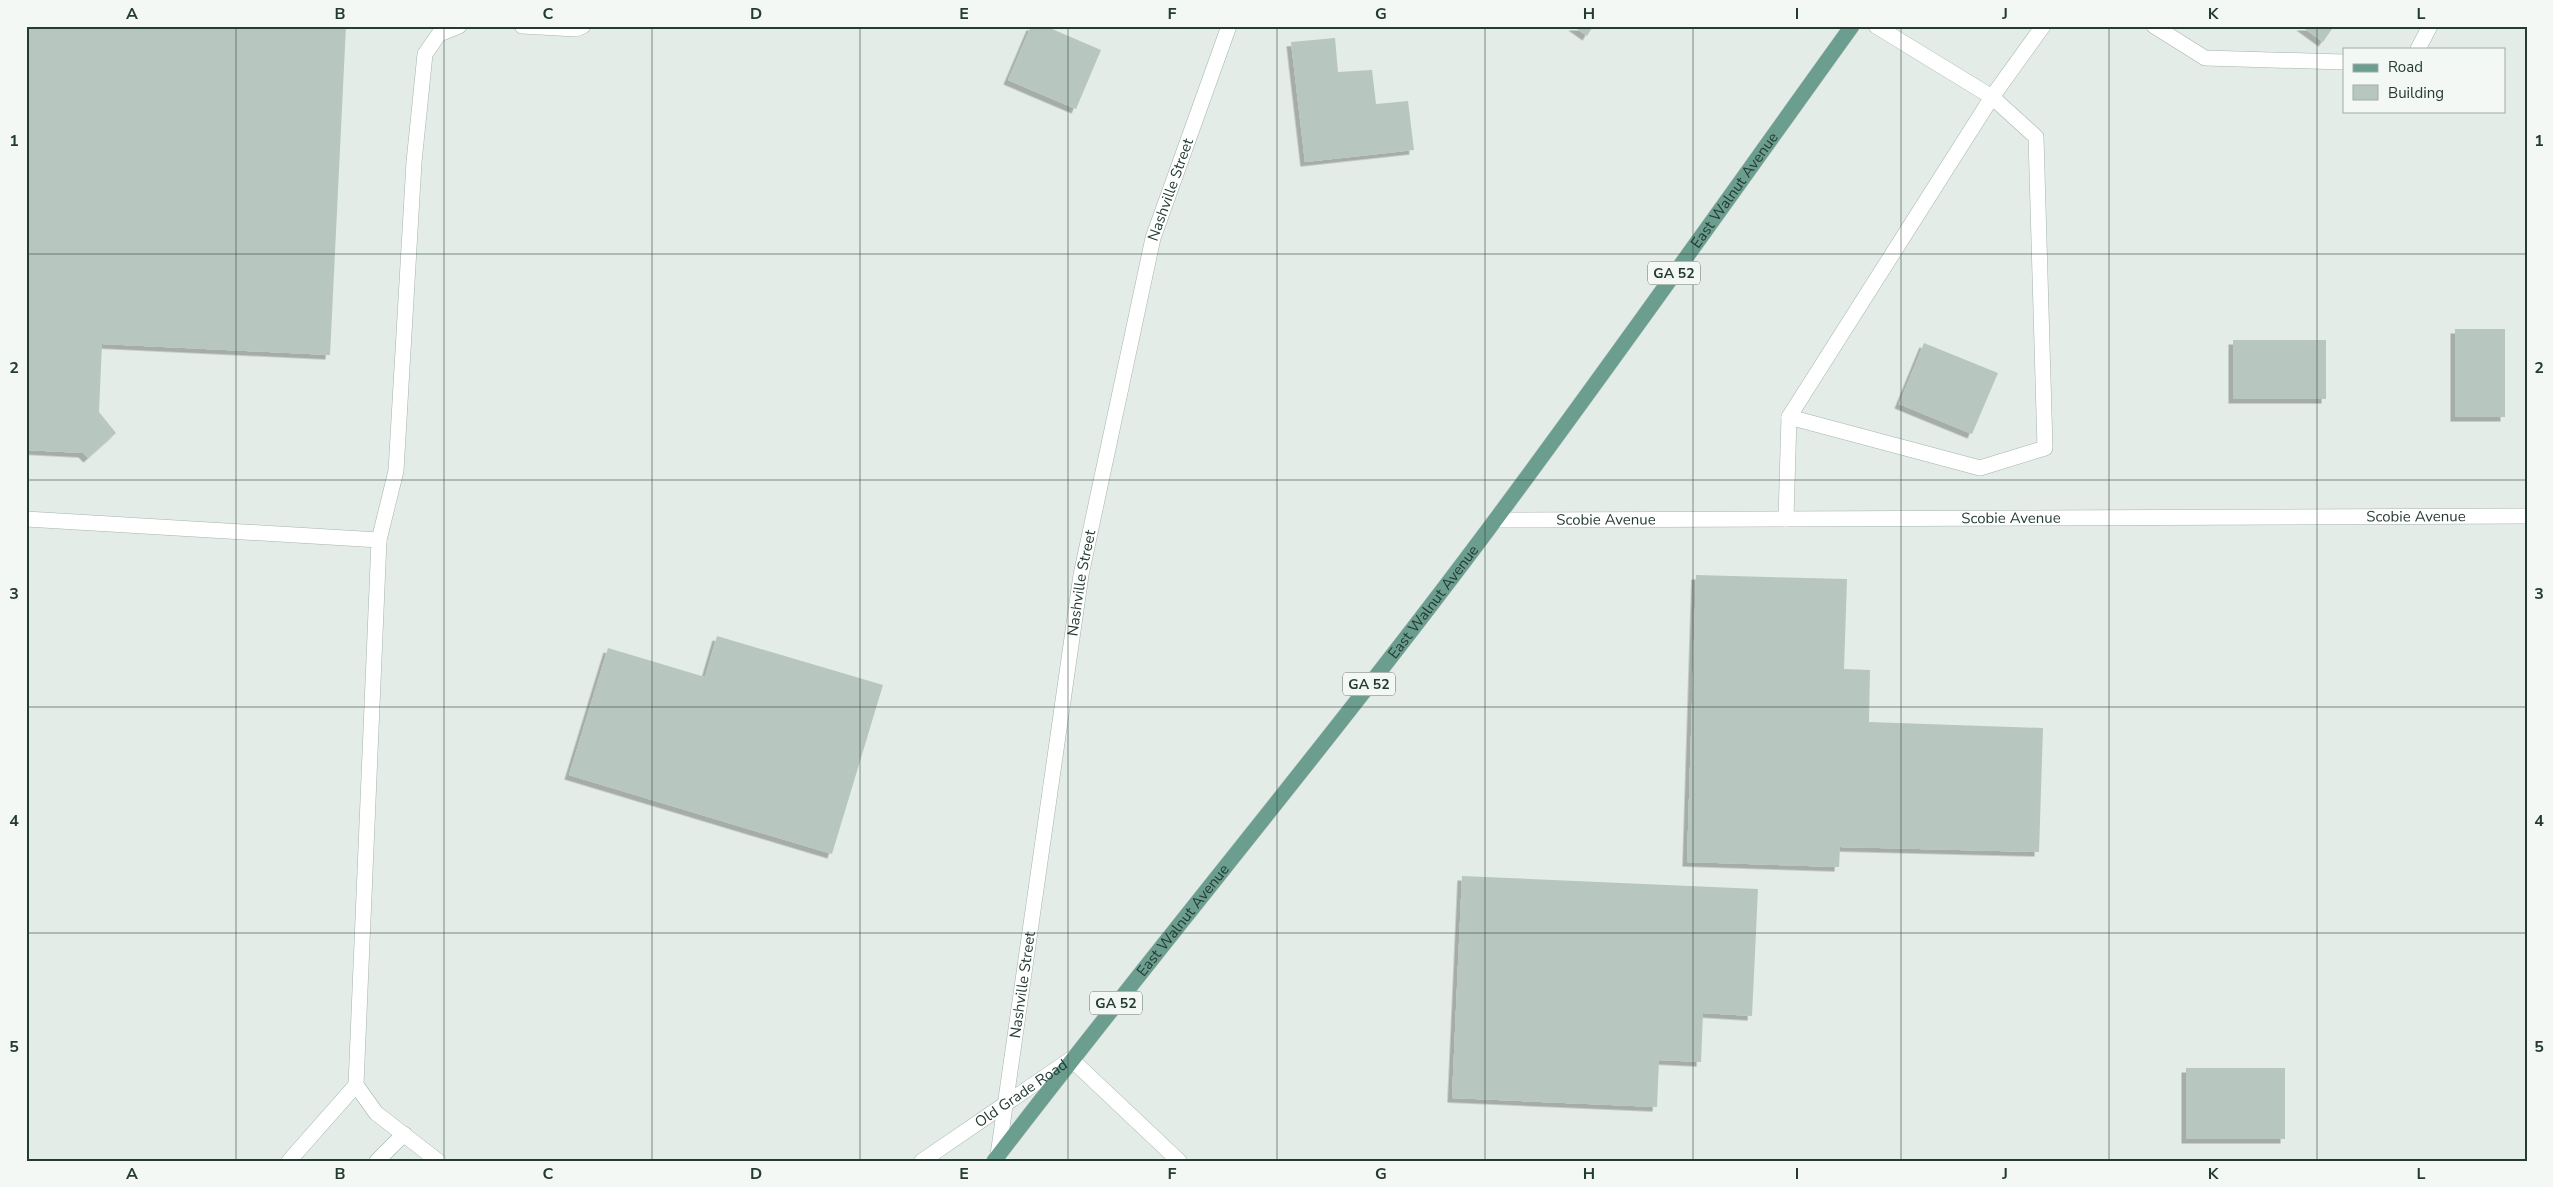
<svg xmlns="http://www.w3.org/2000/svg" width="2553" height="1187" font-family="'Nunito Sans',sans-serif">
<defs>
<filter id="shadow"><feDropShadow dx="-4.5" dy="4.5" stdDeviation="0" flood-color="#0004"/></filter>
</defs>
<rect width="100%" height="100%" fill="#e3ece7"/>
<path fill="#b8c6c0" filter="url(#shadow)" d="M26,26h320l-16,329 -228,-11 -3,68 17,21 -28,25 -5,-5 -57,-3z
M1031,26h14l56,24 -25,59 -68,-29z
M1573,26h20l-6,10z
M2301,26h33l-11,16z
M1335,38l3,34 34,-2 4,34 32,-3 6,49 -109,12 -14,-120z
M2455,329h50v88h-50z
M2233,340h93v59h-93z
M1924,343l74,30 -26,61 -73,-30z
M1696,575l151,4 -3,90 26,1 -1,52 174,6 -4,124 -199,-5 -1,20 -152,-5z
M717,636l166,49 -51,169 -263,-79 39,-127 97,29z
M1462,876l296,13 -6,127 -49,-3 -2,49 -42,-2 -2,47 -205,-9z
M2186,1068h99v71h-99z"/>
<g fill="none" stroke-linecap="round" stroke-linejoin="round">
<defs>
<g id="lane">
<path d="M522,26l54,3 7,-3"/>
<path d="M2154,26l51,32 139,4"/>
<path d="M2418,49l12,-23"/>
<path d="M1789,417l191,51 65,-20 -9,-311 -44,-40 -116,-71"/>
<path d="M26,519l353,21 -23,545 20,28 62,48"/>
<path d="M1786,519l3,-102 203,-320 51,-71"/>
<path d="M379,540l17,-69 18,-309 11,-108 14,-20 20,-8"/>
<path d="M289,1161l67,-76"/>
<path d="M377,1161l27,-27"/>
<path id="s1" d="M922,1161l149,-102"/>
</g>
<g id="street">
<path id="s2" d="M1496,520l1031,-4"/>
<path d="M1071,1059l108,102"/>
<path id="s3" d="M998,1155l83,-580 72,-337 76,-212"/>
</g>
<g id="primary">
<path id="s4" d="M994,1161c165,-216 340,-424 502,-642 121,-163 238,-329 356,-493"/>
</g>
</defs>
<use href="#lane" stroke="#a6b3ae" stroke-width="16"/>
<use href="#street" stroke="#a6b3ae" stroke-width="16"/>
<use href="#primary" stroke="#c2c8c6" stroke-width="16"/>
<use href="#lane" stroke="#fff" stroke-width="15"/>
<use href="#street" stroke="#fff" stroke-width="15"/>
<use href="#primary" stroke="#6b9e8e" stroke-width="15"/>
</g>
<path fill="none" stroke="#243b34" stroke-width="1" stroke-opacity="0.55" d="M236,26v1135M444,26v1135M652,26v1135M860,26v1135M1068,26v1135M1277,26v1135M1485,26v1135M1693,26v1135M1901,26v1135M2109,26v1135M2317,26v1135M26,254h2501M26,480h2501M26,707h2501M26,933h2501"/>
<g text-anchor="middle" stroke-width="4" stroke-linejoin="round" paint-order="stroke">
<g fill="#f3f8f5" stroke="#62746e" stroke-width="1">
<rect x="1648" y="261.5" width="52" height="23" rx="4"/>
<rect x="1343" y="672.5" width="52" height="23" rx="4"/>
<rect x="1090" y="991.5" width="52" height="23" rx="4"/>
</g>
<g font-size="14" font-weight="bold" fill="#243b34">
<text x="1674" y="278">GA 52</text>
<text x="1369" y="689">GA 52</text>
<text x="1116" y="1008">GA 52</text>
</g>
<g font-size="15" fill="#243b34" stroke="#f3f8f5">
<text dy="5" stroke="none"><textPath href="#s3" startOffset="982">Nashville Street</textPath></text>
<text dy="5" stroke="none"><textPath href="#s4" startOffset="1221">East Walnut Avenue</textPath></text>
<text dy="5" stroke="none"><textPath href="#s2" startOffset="920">Scobie Avenue</textPath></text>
<text dy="5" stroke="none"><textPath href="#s2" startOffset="515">Scobie Avenue</textPath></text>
<text dy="5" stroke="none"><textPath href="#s2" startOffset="110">Scobie Avenue</textPath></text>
<text dy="5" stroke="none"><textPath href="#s3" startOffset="578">Nashville Street</textPath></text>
<text dy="5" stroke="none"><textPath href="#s4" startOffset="711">East Walnut Avenue</textPath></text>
<text dy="5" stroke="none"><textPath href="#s4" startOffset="306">East Walnut Avenue</textPath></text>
<text dy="5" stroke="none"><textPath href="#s3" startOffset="172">Nashville Street</textPath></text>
<text dy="5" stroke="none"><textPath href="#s1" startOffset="120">Old Grade Road</textPath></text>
</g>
</g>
<rect width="2553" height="1187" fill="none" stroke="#f3f8f5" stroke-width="55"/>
<rect x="2343" y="48" width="162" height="65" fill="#f3f8f5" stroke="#a0aca8"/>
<rect x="2353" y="64" width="25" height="8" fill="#6b9e8e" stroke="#a0aca8"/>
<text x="2388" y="72" font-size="15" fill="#243b34">Road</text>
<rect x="2353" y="85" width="25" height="15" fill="#b8c6c0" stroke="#a0aca8"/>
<text x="2388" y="98" font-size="15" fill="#243b34">Building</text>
<rect x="28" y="28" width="2498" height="1132" fill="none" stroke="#243b34" stroke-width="2"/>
<g font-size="16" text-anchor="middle" font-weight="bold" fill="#243b34">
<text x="132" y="19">A</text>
<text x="340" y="19">B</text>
<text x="548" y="19">C</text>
<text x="756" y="19">D</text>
<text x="964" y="19">E</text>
<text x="1172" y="19">F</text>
<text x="1381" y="19">G</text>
<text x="1589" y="19">H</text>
<text x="1797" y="19">I</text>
<text x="2005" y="19">J</text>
<text x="2213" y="19">K</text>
<text x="2421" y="19">L</text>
<text x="14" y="146">1</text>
<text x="2539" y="146">1</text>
<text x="14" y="373">2</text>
<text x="2539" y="373">2</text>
<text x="14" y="599">3</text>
<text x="2539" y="599">3</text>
<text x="14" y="826">4</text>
<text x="2539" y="826">4</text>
<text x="14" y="1052">5</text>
<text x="2539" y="1052">5</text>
<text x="132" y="1179">A</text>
<text x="340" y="1179">B</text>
<text x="548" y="1179">C</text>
<text x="756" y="1179">D</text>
<text x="964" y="1179">E</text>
<text x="1172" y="1179">F</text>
<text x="1381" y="1179">G</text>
<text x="1589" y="1179">H</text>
<text x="1797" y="1179">I</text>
<text x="2005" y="1179">J</text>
<text x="2213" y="1179">K</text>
<text x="2421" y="1179">L</text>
</g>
</svg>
